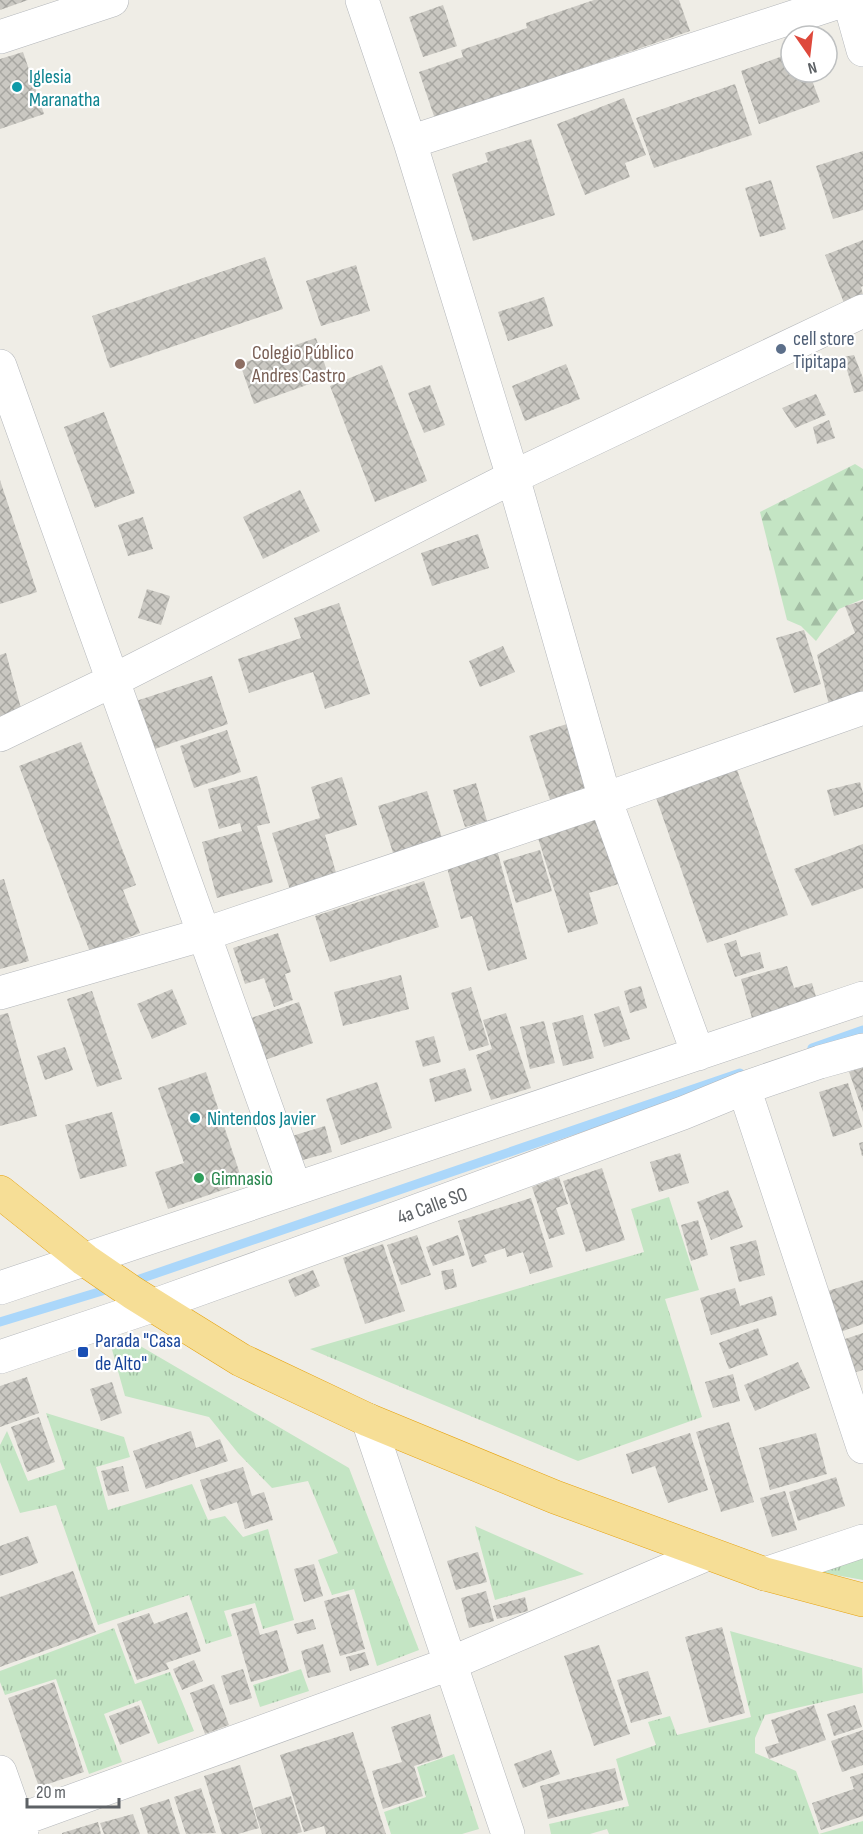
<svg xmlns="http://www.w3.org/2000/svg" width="863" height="1834" font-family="'Sofia Sans Condensed',sans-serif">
<defs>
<pattern id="grass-tufts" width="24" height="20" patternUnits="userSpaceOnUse" patternTransform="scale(1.5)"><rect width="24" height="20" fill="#c4e5c4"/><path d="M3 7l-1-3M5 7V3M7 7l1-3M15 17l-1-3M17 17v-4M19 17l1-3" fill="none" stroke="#a2bda3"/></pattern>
<pattern id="forest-firs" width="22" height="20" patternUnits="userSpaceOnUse" patternTransform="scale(1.5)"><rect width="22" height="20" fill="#c4e5c4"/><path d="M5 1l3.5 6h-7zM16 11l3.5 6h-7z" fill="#a2bda3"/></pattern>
<pattern id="building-cross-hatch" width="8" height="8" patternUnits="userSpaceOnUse" patternTransform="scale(1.5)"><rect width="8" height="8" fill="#cac8c2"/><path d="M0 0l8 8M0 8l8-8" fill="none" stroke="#a7a6a1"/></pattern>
</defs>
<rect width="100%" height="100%" fill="#efede6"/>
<path fill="url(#grass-tufts)" d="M669,1197l30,93 -34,9 37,118 -124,44 -268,-112 334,-97 -13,-43z
M130,1340l219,128 70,182 -42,16 -23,-77 -22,6 -14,-35 20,-7 -30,-72 -36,7 -34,-35 -29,-36 -84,-21 -14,-50z
M46,1413l78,24 6,20 -34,10 12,43 84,-26 16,36 17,-4 18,21 25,-8 26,91 -31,9 -8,-26 -31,8 8,25 -26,8 -17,-49 -91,30 -42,-120 -36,8 -20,-51v-17l7,-14 21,50 37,-12z
M475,1526l109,48 -89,26z
M863,1556v24l-44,-8z
M114,1628l21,56 35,-12 24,59 -36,13 -17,-44 -37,14 18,48 -33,12 -33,-95 -51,16 -5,-13v-11z
M730,1631l132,37 1,25 -98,22 -10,23v15l41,18 23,63 44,-13v13h-254l-2,-5 -17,5h-39l-2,-10 80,-18 -13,-47 40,-14 -8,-23 22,-6 7,19 74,-18z
M301,1669l8,22 -49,16 -7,-22z
M454,1754l25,75 -17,5h-71l-7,-22 42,-15 -9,-30z"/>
<path fill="url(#forest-firs)" d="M855,464l8,5v130l-24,10 -23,32 -15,-15 -14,-6 -27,-108z"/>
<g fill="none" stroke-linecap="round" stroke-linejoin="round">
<path stroke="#abd7fa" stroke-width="9" d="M812,1048l51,-18
M131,1282l609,-209
M0,1322l112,-34"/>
</g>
<path fill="url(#building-cross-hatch)" d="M0,0h28l-28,10z
M594,0h85l11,31 -255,88 -16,-47 44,-15 -2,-7 66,-22 -1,-5z
M443,5l14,41 -34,11 -14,-40z
M23,52l21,62 -44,15v-70z
M791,53v19h18l11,30 -61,22 -18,-53z
M735,84l17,51 -98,33 -18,-50z
M624,98l22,57 -21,8 5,14 -45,18 -28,-71z
M531,139l24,76 -82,26 -21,-67 36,-12 -3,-9z
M863,151v59l-30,9 -17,-53z
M771,180l15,49 -26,8 -15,-49z
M863,240v46l-2,1 2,8 -19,8 -19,-48z
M265,257l18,52 -173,59 -18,-52z
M356,265l14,46 -49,15 -15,-45z
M544,297l9,29 -45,15 -10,-29z
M316,338l13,39 -75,27 -14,-40z
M854,355l9,23v13l-9,2 -11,-36z
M566,364l14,35 -55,22 -13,-35z
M382,365l45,116 -52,21 -45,-116z
M430,385l15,40 -21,8 -16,-40z
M816,394l10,21 -31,13 -13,-20z
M104,412l31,81 -40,15 -31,-81z
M829,420l6,18 -18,6 -4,-17z
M0,480l37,112 -37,12z
M300,490l20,41 -57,28 -20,-42z
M143,517l10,32 -25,7 -10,-31z
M478,534l11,34 -57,18 -11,-33z
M147,589l23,7 -9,29 -23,-7z
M863,601v97l-33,11 -13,-54 38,-22 -10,-27z
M339,603l31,91 -45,15 -12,-37 -64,21 -11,-34 63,-21 -7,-20z
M804,630l17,54 -27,9 -18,-55z
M503,646l12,26 -35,15 -11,-26z
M6,653l16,59 -22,6v-63z
M212,676l16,48 -79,27 -16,-49z
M570,723l23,70 -41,13 -23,-70z
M227,730l14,42 -47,16 -14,-42z
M81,742l55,143 -13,5 17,43 -50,19 -71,-186z
M735,764l53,151 -81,28 -53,-151z
M257,776l13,47 -13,3 16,56 -56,16 -15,-56 40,-11 -2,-8 -21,6 -11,-40z
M342,777l15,48 -32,10 12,41 -47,14 -18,-57 48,-15 -9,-31z
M860,782l3,11v14l-29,9 -7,-26z
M476,783l11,38 -22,6 -12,-37z
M427,791l17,53 -49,15 -17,-53z
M604,815l21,67 -36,11 9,31 -30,9 -31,-98z
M863,844v44l-51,18 -18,-37z
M497,850l30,109 -39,12 -16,-55 -11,3 -15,-55z
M540,850l12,41 -36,12 -13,-42z
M4,879l25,82 -29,8v-89z
M424,881l15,46 -109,35 -15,-46z
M278,933l13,39 -6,2 8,26 -19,7 -10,-29 -19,6 -12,-36z
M736,940l5,17 19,-5 4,16 -29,9 -11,-33z
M787,966l7,22 18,-5 5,17 -65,18 -11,-39z
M401,975l8,34 -66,17 -9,-34z
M641,986l6,22 -17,5 -6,-22z
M471,987l18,58 -20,6 -18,-58z
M172,989l15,35 -35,15 -15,-35z
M92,991l30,88 -25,8 -30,-88z
M299,1002l14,41 -48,17 -14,-42z
M619,1006l11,33 -26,8 -10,-33z
M8,1013l29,103 -37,10v-111z
M506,1013l25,75 -40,12 -15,-45 16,-6 -9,-29z
M583,1015l11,43 -31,8 -11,-43z
M544,1021l11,42 -25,6 -10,-42z
M434,1036l7,26 -18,5 -8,-26z
M65,1047l8,23 -28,10 -8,-24z
M863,1067v45l-14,-40z
M465,1068l7,23 -37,11 -6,-23z
M206,1072l37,111 -75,26 -13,-37 29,-9 -26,-75z
M377,1082l15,46 -51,17 -15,-46z
M848,1083l14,44 -29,10 -14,-45z
M112,1112l15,54 -47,13 -15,-54z
M325,1126l7,26 -33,9 -7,-25z
M863,1142v14h-1l-3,-13z
M680,1153l9,30 -30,9 -9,-30z
M602,1168l23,72 -39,12 -23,-71z
M559,1177l9,27 -12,4 9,26 -16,5 -17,-52z
M728,1190l15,37 -32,13 -14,-38z
M531,1198l22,69 -23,7 -7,-22 -16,5 -2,-9 -21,7 3,7 -15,5 -14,-46z
M698,1220l10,35 -17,6 -10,-36z
M417,1235l14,40 -30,10 -14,-40z
M458,1235l7,20 -32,11 -7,-19z
M756,1240l9,35 -26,7 -9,-35z
M383,1244l22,67 -40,13 -22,-66z
M453,1269l4,18 -12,3 -4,-19z
M313,1270l7,16 -25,11 -7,-17z
M863,1280v44l-34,12 -14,-41z
M735,1288l5,18 32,-10 5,19 -66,20 -11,-37z
M758,1328l10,27 -39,14 -10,-26z
M863,1333v37l-22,7 -11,-33z
M798,1362l12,26 -55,23 -11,-26z
M733,1374l7,27 -27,7 -8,-26z
M27,1377l12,36 -39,14v-41z
M112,1382l10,31 -21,8 -11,-32z
M39,1417l16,45 -28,10 -16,-45z
M729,1422l25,80 -33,10 -25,-80z
M191,1431l5,17 24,-9 8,22 -82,28 -13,-38z
M690,1433l18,57 -40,13 -13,-37 -23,8 -6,-20z
M816,1433l11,41 -57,16 -11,-42z
M123,1466l6,25 -21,5 -7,-25z
M243,1467l9,29 12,-4 9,28 -28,9 -8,-27 -27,9 -10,-31z
M836,1477l9,29 -47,15 -9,-29z
M785,1491l12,39 -25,7 -12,-39z
M28,1536l10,27 -38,13v-30z
M478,1552l9,30 -31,8 -9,-29z
M314,1564l9,32 -19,6 -10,-33z
M73,1571l23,61 -96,35v-70z
M486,1591l8,30 -25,7 -8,-30z
M349,1594l16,55 -25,7 -16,-55z
M525,1597l3,14 -31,8 -4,-13z
M252,1608l8,27 17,-5 12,41 -38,11 -20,-68z
M187,1612l14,39 -35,12 3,6 -32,11 -20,-56 32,-11 5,11z
M313,1619l3,10 -19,5 -3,-10z
M722,1627l23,86 -36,10 -24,-86z
M323,1644l8,28 -23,6 -7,-27z
M599,1645l31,89 -36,12 -30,-90z
M365,1652l4,13 -19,6 -4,-14z
M194,1660l9,21 -21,9 -9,-21z
M243,1669l9,29 -22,7 -9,-29z
M648,1671l14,43 -31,9 -14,-43z
M54,1682l30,90 -45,15 -31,-89z
M214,1684l15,41 -24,9 -15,-41z
M139,1705l11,28 -30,12 -11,-29z
M814,1705l12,35 -57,19 -4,-12 14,-4 -8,-23z
M855,1705l7,22 -28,9 -7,-22z
M430,1714l13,43 -29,9 9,30 -40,13 -11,-38 30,-9 -11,-35z
M863,1730v35l-21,7 -11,-31z
M353,1732l33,102h-60l-2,-8 -20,6 -24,-77z
M551,1750l9,24 -37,14 -9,-24z
M240,1765l19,63 -21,6h-16l-18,-58z
M615,1768l8,32 -75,19 -8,-33z
M863,1773v43l-42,14 -9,-27 42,-14 -4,-12z
M201,1788l15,45 -30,1 -12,-37z
M291,1796l11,36 -6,2h-34l-8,-26z
M169,1799l11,35h-32l-8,-26z
M133,1814l7,20h-36l-4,-11z
M98,1822l3,12h-39v-1z"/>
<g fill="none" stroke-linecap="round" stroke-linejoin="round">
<defs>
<path id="minor" d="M362,0l48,142 103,335 92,322 93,255
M849,0l14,50
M0,37l112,-37
M410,142l435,-142
M0,366l295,822
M0,735l112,-54 401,-204 350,-166
M0,993l205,-59 400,-135 258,-91
M744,1088l119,359
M0,1288l863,-290
M0,1357l152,-51 234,-84 297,-109 61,-25 76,-26 43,-12
M368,1420l140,414
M765,1574l98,-33
M0,1772l22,62
M0,1827l449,-163 258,-110"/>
<path id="highway" d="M0,1192l85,68 48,33 108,67 127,60 187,77 210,77 98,26"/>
</defs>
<use href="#minor" stroke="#b3b6ba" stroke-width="34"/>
<use href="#highway" stroke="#e6a30f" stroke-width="34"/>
<use href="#minor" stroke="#fff" stroke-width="33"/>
<use href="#highway" stroke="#f6de96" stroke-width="33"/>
</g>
<g fill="#0f9aa8" stroke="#fff" stroke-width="2">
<circle cx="17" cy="87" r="6"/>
<circle cx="195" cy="1118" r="6"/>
</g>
<circle fill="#5c6f8a" stroke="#fff" stroke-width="2" cx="781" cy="349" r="6"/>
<circle fill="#8d6e63" stroke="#fff" stroke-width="2" cx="240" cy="364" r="6"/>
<circle fill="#2e9e5b" stroke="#fff" stroke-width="2" cx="199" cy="1178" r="6"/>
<rect fill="#1a4fb4" stroke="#fff" stroke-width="2" x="77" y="1346" width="12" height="12" rx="3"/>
<g text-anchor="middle" stroke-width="4.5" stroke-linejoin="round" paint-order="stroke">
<g font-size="20" fill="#0d838f" stroke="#fff" text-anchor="start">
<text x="29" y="83">Iglesia<tspan x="29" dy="23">Maranatha</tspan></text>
<text x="207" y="1125">Nintendos Javier</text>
</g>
<g font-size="20" fill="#4e5e75" stroke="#fff" text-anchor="start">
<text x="793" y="345">cell store<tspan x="793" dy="23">Tipitapa</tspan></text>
</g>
<g font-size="20" fill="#785e54" stroke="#fff" text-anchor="start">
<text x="252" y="359">Colegio Público<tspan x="252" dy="23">Andres Castro</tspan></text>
</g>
<g font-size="20" fill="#27864d" stroke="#fff" text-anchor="start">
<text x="211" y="1185">Gimnasio</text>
</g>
<g font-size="20" fill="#5d6165" stroke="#fff">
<text transform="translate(432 1205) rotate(-20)" y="7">4a Calle SO</text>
</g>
<g font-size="20" fill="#164399" stroke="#fff" text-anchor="start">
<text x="95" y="1347">Parada "Casa<tspan x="95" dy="23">de Alto"</tspan></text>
</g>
</g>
<g transform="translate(809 54) rotate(166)"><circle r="28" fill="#ffffff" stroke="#bec0c1" stroke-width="1.5"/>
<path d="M0-4.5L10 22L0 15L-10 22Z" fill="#de493c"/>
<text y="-9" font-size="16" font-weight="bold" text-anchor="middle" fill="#5d6165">N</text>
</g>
<path d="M27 1798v9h92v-9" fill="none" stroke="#5d6165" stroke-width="3"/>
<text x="36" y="1798" font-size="18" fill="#5d6165" stroke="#ffffff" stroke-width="4.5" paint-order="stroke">20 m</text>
</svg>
